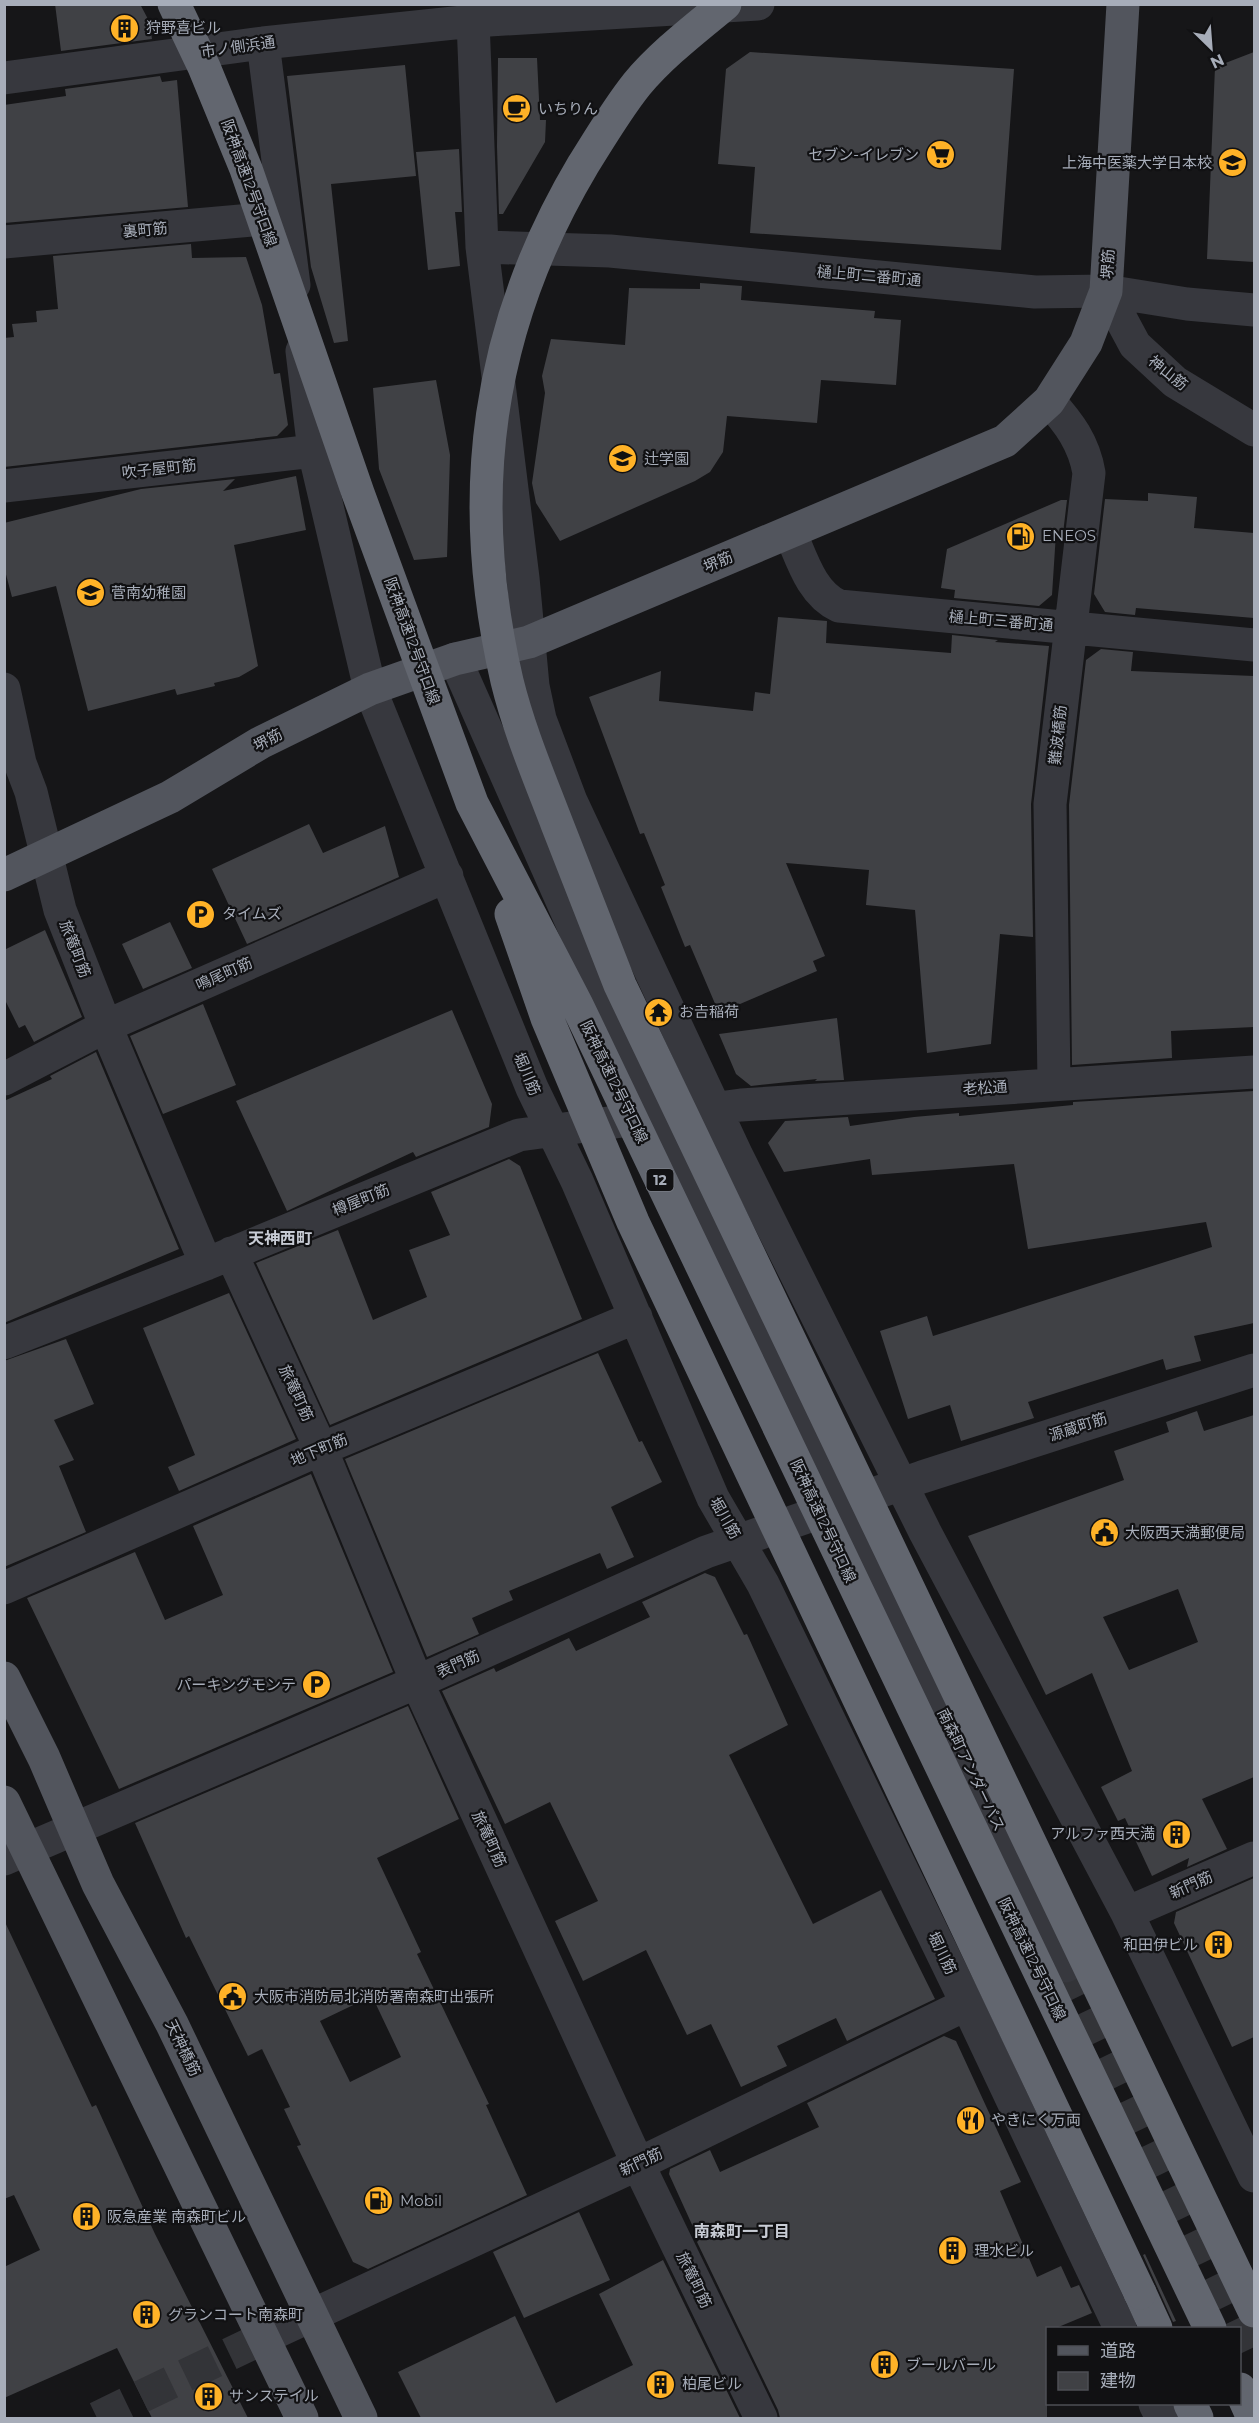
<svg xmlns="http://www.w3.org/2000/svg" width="1259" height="2423" font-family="Montserrat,'Noto Sans JP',sans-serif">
<rect width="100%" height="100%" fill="#161618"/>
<path fill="#404145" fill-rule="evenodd" d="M55,4h85l9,17 3,18 -91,12z
M750,52l264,17 -13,181 -251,-17 5,-66 -37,-3 8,-95z
M1254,52v210l-47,-3 8,-192z
M498,58h39l3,62h6l-1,22 -42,72h-4l-2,-68z
M405,65l11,111 -85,8 17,157 -14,2 -23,-76 -24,-191z
M160,76l2,6 15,-2 11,127 -184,16v-118l62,-9 -1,-7z
M459,149l3,63h-7l5,54 -32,4 -12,-118z
M191,244l1,14 54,-1 16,48 12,69 6,-1 8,52 -11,11 -273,31v-129l10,-1 -2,-13 25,-2 -1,-11 22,-2 -5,-53z
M700,283l42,3 -1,14 134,11 -1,7 27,2 -5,65 -75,-5 -4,43 -90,-7 -4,36 -13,20 -15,9 -135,60 -24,-38 -4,-20 13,-90 -3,-17 9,-37 74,6 4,-57 71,1z
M436,380l14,75 -3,102 -33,3 -35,-91 -6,-81z
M296,476l10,54 -72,15 24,121 -19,11 -25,6 1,3 -38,9 -2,-6 -87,22 -32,-125 -44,11 -8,-30v-44l137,-34 94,-10 -12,12z
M1148,493l49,4 -3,31 60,5v85l-118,-10 -1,7 -30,-3 -11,-18 11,-95 43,2z
M1061,500h6l-5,42 -6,-9 -4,62 -13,11 -85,-8 1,-8 -14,-2 6,-39z
M778,617l49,4 -1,22 125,10 1,-18 46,5 -3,2 54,4 -18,158 2,133 -33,-3 -9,110 -64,9 -12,-143 -49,-5 3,-35 -83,-7 39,93 -12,5 4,10 -98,42 -29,-68 -5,2 -24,-60 4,-2 -21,-52 -4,1 -51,-137 72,-26 -2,30 94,10 2,-19 15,2z
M1101,649l32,3 -2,19 123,5v351l-83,4 1,27 -100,7 -3,-260 17,-145z
M309,824l14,29 62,-27 14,51 -152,67 -35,-75z
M170,922l22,46 -49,21 -21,-45z
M45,930l37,87 -48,25 -9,-17 -6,3 -15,-30v-48z
M203,1004l33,81 -73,29 -33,-78z
M452,1010l40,94 -3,23 -73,30 -3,-5 -126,59 -51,-110z
M837,1018l7,62 -29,1 2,-2 -66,7 -15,-12 -17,-40z
M96,1052l83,197 -175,74v-222l48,-22 -2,-3z
M1254,1091v232l-60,13 7,25 -35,9 -3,-11 -135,43 6,16 -73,23 -11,-36 -42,14 -28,-88 47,-15 6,20 279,-89 -6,-25 -178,27 -14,-85 -142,11 -2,-16 -86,13 -16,-29 17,-22 63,-4 2,9 64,-9 45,-4v3l114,-11v-3z
M509,1159l11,7 62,153 -252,106 -74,-162 82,-33 35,90 54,-23 -18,-47 41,-15 -19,-43z
M229,1293l67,146 -117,52 -11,-24 27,-12 -52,-127z
M66,1339l28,65 -40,16 20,40 -15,6 27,66 -82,35v-206z
M598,1353l41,89 3,-1 20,41 -51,25 23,50 -27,12 -7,-16 -91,38 4,9 -41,18 7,16 -52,23 -82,-198z
M1197,1411l7,20 50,-16v362l-52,22 25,50 -40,18 2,-9 -37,18 -27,-58 -7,3 -17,-34 31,-16 -40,-98 -46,22 -78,-159 156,-56 -10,-29 55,-19 -3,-10zM1178,1589l20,53 -69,28 -26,-53z
M311,1474l82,198 -274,117 -92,-191 108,-46 30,68 58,-25 -30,-69z
M705,1573l10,4 29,58 3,-1 41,91 -59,30 84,169 68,-34 54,109 -88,42 -11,-23 -59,28 10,20 -46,21 -30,-63 -24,11 -41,-85 -63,31 -28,-60 43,-20 -48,-99 -45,22 -63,-133 52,-23 2,4 73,-34 7,13 74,-34 -8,-15z
M408,1706l51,113 -82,39 44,94 -4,2 72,150 -3,1 41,90 -159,74 -15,-7 -56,-116 4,-1 -17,-36 6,-2 -28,-58 -14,7 -59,-120 -3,2 -51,-115zM372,1996l29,61 -51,25 -30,-61z
M1254,1878v159l-22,10 -58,-124 2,-11z
M4,1920l88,187 4,-2 59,129 93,184h-96l-35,-70 -113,50v-131l36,-17 -26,-55 -10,4z
M944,2036l12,5 65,141 -21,9 37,86 24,-11 10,22 8,-3 13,28 -36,15h-9v90h-267l-2,-8 -81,-168 2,-2 -30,-66 1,-5 40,-19 10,22 99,-45 -12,-24z
M579,2212l31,68 -86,38 -31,-66z
M1145,2254l31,67 -3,1 -30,-67z
M663,2260l77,158h-319l-23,-46 117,-56 41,87 77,-38 -34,-71z"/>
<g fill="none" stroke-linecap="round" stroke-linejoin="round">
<path stroke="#333438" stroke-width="33" stroke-dasharray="33 16" stroke-linecap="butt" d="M1066,1966l188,390
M97,2418l166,-80"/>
<path stroke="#37383e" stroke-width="33" d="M473,21l9,226 41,331 10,108 7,33 31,82 166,355 188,376 202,381 127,263
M263,43l31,242
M4,78l259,-35 210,-22 285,-17
M4,242l281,-25
M482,247l128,4 425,41 71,-1 81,13 67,6
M1106,291l29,54 40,37 79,48
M302,351l12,100 56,238 162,399 45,93 136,317 50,86 204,420 153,324
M1049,401c20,22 35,42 40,72l-39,331 4,279
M4,486l310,-35
M790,532c12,27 21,61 49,74l415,39
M455,659l224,506 387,801
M4,689l16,74 11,29 29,118 46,117 100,237
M4,1079l104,-54 339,-149
M231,1253l90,196 96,233 221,482 123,254
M4,1343l202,-79 313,-129 222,-30 513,-33
M4,1588l317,-139 315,-132
M4,1859l413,-177 289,-130 216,-75 332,-107
M1127,1913l127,-55
M263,2338l375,-174 329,-160
M1155,2404l7,14"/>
<path stroke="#52555d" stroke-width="33" d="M4,875l166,-78 90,-54 110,-54 85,-30 74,-17 476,-201 44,-40 37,-58 20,-52 17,-287
M4,1678l40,80 54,126 74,140 189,394
M4,1802l298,616"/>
<path stroke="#62666f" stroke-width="33" d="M1140,2293l16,35
M1240,2389l13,29
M1190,2404l7,14"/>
<path stroke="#62666f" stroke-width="33" d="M174,4l30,63 42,102 112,324 114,310 105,202 633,1323
M725,4c-30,25 -63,50 -88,80 -20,25 -37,54 -54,81 -97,163 -119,331 -76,516 12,49 32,96 50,143 21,53 42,107 63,161l634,1326
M511,914l36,104 86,204 507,1071"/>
</g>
<defs>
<symbol id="building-disc" viewBox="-11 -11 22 22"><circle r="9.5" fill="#ffb227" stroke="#111113"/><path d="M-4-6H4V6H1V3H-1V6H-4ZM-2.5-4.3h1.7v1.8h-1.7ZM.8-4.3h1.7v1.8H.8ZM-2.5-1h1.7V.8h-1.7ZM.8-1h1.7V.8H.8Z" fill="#111"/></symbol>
<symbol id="cafe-disc" viewBox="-11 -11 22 22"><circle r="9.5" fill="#ffb227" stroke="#111113"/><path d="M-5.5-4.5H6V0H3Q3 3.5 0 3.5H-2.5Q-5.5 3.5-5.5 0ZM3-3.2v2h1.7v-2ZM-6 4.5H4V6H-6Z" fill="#111"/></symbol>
<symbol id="supermarket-disc" viewBox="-11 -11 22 22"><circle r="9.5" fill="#ffb227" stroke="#111113"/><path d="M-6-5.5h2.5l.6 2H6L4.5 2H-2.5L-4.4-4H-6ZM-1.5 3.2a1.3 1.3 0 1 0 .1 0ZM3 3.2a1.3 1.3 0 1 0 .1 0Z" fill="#111"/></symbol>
<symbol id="university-disc" viewBox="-11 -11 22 22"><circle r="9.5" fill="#ffb227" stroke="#111113"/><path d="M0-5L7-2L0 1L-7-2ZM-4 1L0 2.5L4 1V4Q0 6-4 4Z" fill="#111"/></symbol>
<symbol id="fuel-disc" viewBox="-11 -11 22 22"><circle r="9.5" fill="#ffb227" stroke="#111113"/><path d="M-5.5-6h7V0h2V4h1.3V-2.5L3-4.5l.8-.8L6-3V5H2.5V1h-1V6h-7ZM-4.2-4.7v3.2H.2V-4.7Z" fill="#111"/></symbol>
<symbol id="school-disc" viewBox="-11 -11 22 22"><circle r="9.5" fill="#ffb227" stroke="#111113"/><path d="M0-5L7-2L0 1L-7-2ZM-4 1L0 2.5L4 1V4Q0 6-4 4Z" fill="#111"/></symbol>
<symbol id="parking-disc" viewBox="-11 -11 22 22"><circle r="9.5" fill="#ffb227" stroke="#111113"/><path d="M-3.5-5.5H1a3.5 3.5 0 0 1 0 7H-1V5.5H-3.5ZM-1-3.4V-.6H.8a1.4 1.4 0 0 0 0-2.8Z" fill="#111"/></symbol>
<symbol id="temple-disc" viewBox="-11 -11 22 22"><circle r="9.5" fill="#ffb227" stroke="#111113"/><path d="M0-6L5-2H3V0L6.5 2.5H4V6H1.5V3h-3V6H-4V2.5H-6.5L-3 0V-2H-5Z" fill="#111"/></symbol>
<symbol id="civic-disc" viewBox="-11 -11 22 22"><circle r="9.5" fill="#ffb227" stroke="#111113"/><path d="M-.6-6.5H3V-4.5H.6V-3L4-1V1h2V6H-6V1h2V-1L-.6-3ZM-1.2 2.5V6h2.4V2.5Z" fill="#111"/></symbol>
<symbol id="restaurant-disc" viewBox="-11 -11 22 22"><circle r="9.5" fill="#ffb227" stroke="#111113"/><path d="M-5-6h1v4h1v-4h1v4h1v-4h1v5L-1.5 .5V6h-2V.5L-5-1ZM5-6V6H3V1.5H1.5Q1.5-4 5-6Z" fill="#111"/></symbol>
</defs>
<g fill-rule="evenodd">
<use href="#building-disc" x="108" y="12" width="33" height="33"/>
<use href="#cafe-disc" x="500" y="92" width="33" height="33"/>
<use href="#supermarket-disc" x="924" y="138" width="33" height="33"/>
<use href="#university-disc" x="1216" y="146" width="33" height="33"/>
<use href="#university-disc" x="606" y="442" width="33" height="33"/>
<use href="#fuel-disc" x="1004" y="520" width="33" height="33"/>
<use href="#school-disc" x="74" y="576" width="33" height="33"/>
<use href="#parking-disc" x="184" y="898" width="33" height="33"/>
<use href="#temple-disc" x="642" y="996" width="33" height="33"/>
<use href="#civic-disc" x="1088" y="1516" width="33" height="33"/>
<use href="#parking-disc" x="300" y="1668" width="33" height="33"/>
<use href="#building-disc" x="1160" y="1818" width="33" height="33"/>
<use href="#building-disc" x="1202" y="1928" width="33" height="33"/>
<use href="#civic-disc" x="216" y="1980" width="33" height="33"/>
<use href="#restaurant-disc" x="954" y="2104" width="33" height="33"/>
<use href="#fuel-disc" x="362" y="2184" width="33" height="33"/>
<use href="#building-disc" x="70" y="2200" width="33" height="33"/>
<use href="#building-disc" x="936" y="2234" width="33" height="33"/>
<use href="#building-disc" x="130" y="2298" width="33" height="33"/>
<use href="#building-disc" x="868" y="2348" width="33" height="33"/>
<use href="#building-disc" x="644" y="2368" width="33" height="33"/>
<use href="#building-disc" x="192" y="2380" width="33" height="33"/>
</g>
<g text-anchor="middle" stroke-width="4.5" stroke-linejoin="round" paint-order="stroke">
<rect fill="#111113" stroke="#7a7e87" stroke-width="1.5" x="646.5" y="1169" width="27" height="22" rx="4.5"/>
<g font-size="14" font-weight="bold" fill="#a7adb9">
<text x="660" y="1185">12</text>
</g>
<g font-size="15" fill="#a7adb9" stroke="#111113" text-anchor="start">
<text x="146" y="33">狩野喜ビル</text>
<text x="538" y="114">いちりん</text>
<text x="919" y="160" text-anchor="end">セブン-イレブン</text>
<text x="1212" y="168" text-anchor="end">上海中医薬大学日本校</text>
<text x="644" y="464">辻学園</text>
<text x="1042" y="541">ENEOS</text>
<text x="111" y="598">菅南幼稚園</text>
<text x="222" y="919">タイムズ</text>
<text x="679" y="1017">お𠮷稲荷</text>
<text x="1125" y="1538">大阪西天満郵便局</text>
<text x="296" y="1690" text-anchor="end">パーキングモンテ</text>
<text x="1155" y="1839" text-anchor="end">アルファ西天満</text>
<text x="1198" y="1950" text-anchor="end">和田伊ビル</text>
<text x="254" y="2002">大阪市消防局北消防署南森町出張所</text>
<text x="991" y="2125">やきにく万両</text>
<text x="400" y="2206">Mobil</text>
<text x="107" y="2222">阪急産業 南森町ビル</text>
<text x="974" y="2256">理水ビル</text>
<text x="168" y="2320">グランコート南森町</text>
<text x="906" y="2370">ブールバール</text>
<text x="682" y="2389">柏尾ビル</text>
<text x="229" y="2401">サンステイル</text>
</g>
<g font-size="15" fill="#a7adb9" stroke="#111113">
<text transform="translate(238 47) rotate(-8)" y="5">市ノ側浜通</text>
<text transform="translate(249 183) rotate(70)" y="5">阪神高速12号守口線</text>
<text transform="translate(145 230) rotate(-5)" y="5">裏町筋</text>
<text transform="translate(1108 264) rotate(-87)" y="5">堺筋</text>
<text transform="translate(869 276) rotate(5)" y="5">樋上町二番町通</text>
<text transform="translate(1168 373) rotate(39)" y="5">神山筋</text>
<text transform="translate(159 469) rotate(-6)" y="5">吹子屋町筋</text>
<text transform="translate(718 562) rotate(-23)" y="5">堺筋</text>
<text transform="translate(1001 621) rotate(5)" y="5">樋上町三番町通</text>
<text transform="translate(412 641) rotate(70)" y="5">阪神高速12号守口線</text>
<text transform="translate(1058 735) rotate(-84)" y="5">難波橋筋</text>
<text transform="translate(268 740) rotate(-28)" y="5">堺筋</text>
<text transform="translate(75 949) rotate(69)" y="5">旅篭町筋</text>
<text transform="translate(224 974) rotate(-24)" y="5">鳴尾町筋</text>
<text transform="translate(527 1074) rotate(67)" y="5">堀川筋</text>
<text transform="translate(614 1082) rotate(64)" y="5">阪神高速12号守口線</text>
<text transform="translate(985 1088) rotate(-4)" y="5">老松通</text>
<text transform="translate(361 1200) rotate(-22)" y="5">樽屋町筋</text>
<text transform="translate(296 1393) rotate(65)" y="5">旅篭町筋</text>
<text transform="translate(1078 1427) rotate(-18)" y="5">源蔵町筋</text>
<text transform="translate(319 1450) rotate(-23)" y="5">地下町筋</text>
<text transform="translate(725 1518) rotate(60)" y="5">堀川筋</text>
<text transform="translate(823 1521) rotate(65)" y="5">阪神高速12号守口線</text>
<text transform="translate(458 1664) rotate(-24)" y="5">表門筋</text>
<text transform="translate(971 1770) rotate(64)" y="5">南森町アンダーパス</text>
<text transform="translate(489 1839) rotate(65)" y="5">旅篭町筋</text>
<text transform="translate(1191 1885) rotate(-24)" y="5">新門筋</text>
<text transform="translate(942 1953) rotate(64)" y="5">堀川筋</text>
<text transform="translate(1032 1959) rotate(64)" y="5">阪神高速12号守口線</text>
<text transform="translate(183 2048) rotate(64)" y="5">天神橋筋</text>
<text transform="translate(641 2162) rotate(-25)" y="5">新門筋</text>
<text transform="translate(694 2280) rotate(64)" y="5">旅篭町筋</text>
</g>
<g font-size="16" font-weight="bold" fill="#c8ccd5" stroke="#111113">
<text x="280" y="1244">天神西町</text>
<text x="742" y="2237">南森町一丁目</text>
</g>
</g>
<rect width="1259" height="2423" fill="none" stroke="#a7adb9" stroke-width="12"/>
<rect x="1046" y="2327" width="195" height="78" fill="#111113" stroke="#4d4f55" stroke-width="1.5"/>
<rect x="1058" y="2346" width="30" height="9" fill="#52555d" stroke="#4d4f55" stroke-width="1.5"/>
<text x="1100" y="2357" font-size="18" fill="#a7adb9">道路</text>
<rect x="1058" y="2372" width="30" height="18" fill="#404145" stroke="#4d4f55" stroke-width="1.5"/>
<text x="1100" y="2387" font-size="18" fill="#a7adb9">建物</text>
<g transform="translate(1211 48) rotate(155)" stroke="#111113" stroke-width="4.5" paint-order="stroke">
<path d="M0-4.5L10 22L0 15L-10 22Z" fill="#a7adb9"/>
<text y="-9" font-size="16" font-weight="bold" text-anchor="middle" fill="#a7adb9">N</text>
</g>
</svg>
